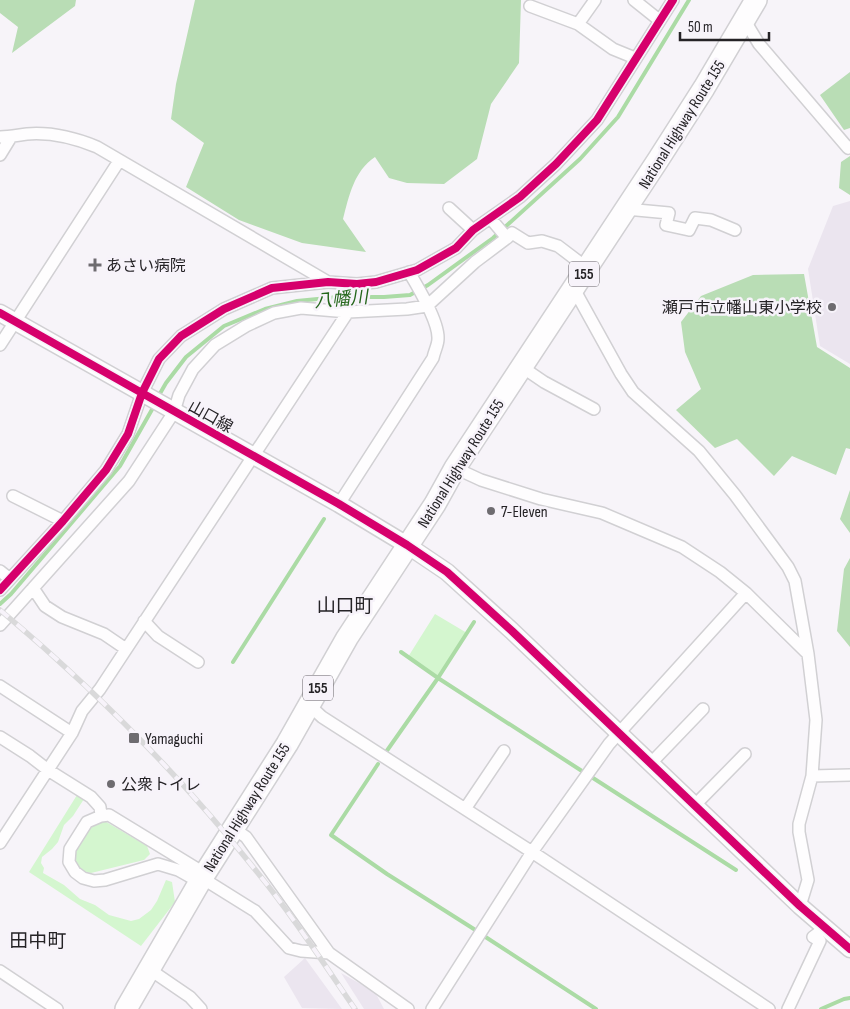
<svg xmlns="http://www.w3.org/2000/svg" width="850" height="1009" font-family="'Sofia Sans Condensed','Noto Sans JP',sans-serif">
<rect width="100%" height="100%" fill="#f7f4f9"/>
<path fill="#ebe5ef" d="M850,201v163l-30,-18 -12,-77 25,-63z
M305,958l37,51 -40,-1 -18,-31z
M341,973l34,19 9,17h-20z"/>
<path fill="#d4f6cf" d="M435,614l32,19 -29,45 -30,-21z
M77,795l7,4 -11,17 -9,9 -6,17 -6,7 -10,8 -1,6 3,5 -1,5 21,12 16,14 15,6 14,10 22,6 8,-2 12,-9 6,-9 9,-21 6,2 3,20 -34,44 -112,-74z
M103,820l44,26 3,8 -6,6 -53,13c-11,0 -20,-10 -16,-21 2,-8 10,-18 15,-24 3,-4 9,-6 13,-8z"/>
<path fill="#b9ddb5" d="M0,0h76l-1,6 -63,47 6,-26 -18,-14z
M195,0h326l-2,63 -28,41 -14,55 -33,25 -37,-1 -18,-5 -14,-21c-21,14 -26,39 -32,62l23,33 -64,-9 -63,-23 -53,-33 18,-44 -33,-24 5,-35z
M850,72v56l-6,2 -24,-35z
M850,156v39l-11,-7 2,-26z
M804,274l13,73 33,21v81l-4,-1 -10,27 -44,-19 -18,20 -37,-37 -22,9 -39,-38 25,-21 -16,-37 -4,-30 20,-26 52,-21z
M850,490v43l-10,-14z
M850,558v89l-13,-16 7,-62z"/>
<g fill="none" stroke-linecap="round" stroke-linejoin="round">
<path stroke="#abdba5" stroke-width="4" d="M158,397l8,-14 20,-26 38,-31 41,-17 32,-8 41,-4h46l26,-2 18,-10 65,-47 87,-79 38,-42 71,-117
M0,604l11,-10 109,-128 34,-60
M401,652l37,26 147,95
M233,662l91,-143
M386,752l52,-74 36,-56
M378,764l-47,71 56,39 90,57
M593,778l143,92
M484,936l112,73
M821,1009l23,-10 6,-1"/>
<defs>
<path id="street" d="M634,0l25,20
M530,6l48,18 35,25 22,9
M745,21l14,23 89,104 2,-1
M578,24l17,-24
M0,137c10,0 18,-2 27,-3 24,-2 48,4 70,13l231,135
M0,155l11,-18
M449,208l24,22
M626,209l43,4 -3,12 23,5 6,-12 16,2 24,10
M491,219l16,19
M574,289l47,85 12,18 66,59 36,44 53,72 7,14 13,73 8,66 -4,56 -13,48v8l9,48 -8,26
M0,345l119,-184
M522,367l22,15 50,27
M455,468l26,12 60,19 61,14 80,34 38,25 26,21 62,61
M13,496l50,25
M339,504l94,-146c1,-6 5,-13 5,-19 1,-17 -20,-52 -29,-67
M0,571l10,8
M33,588l12,18 17,11 42,17 22,15
M0,590l63,-69 43,-51 22,-36 14,-41 17,-34 22,-23 43,-27 48,-21 56,-6 29,2 19,-2 41,-12 39,-22 17,-18 47,-33 36,-33 41,-44 76,-120
M144,621l14,15 40,26
M0,625l129,-144 45,-69 5,-17 14,-26 22,-24 31,-19 28,-13 27,-5 47,4 59,-3 20,-3 48,-44 32,-24 5,-5 16,10 14,-2 16,5 29,22
M0,686l72,47
M308,704l14,13 210,135 237,157
M0,737l30,19 18,14 43,27 9,10 1,9
M651,763l52,-54
M812,776l38,-1
M694,806l51,-52
M465,809l39,-58
M233,828l13,9 83,116
M0,843l72,-110 10,-22 18,-22 248,-377
M202,878l-3,-8 -90,-55 -8,1 -14,6 -17,27 -1,13 6,10 8,6 11,3 11,-1 53,-16 20,6 16,9 8,-1 53,33 34,37 12,3 28,2 79,56
M149,969l41,28 11,12
M0,971l57,38
M432,1009l100,-157 77,-108 137,-151
M788,1009l32,-68 -7,-4 12,-9"/>
<path id="secondary" d="M0,313l339,191 68,41 40,27 65,59 288,275 50,43"/>
<path id="highway" d="M126,1009l76,-131 85,-134 60,-106 88,-134 20,-36 203,-308 46,-72 52,-88"/>
</defs>
<use href="#street" stroke="#d1d0d3" stroke-width="14"/>
<use href="#secondary" stroke="#d1d0d3" stroke-width="19"/>
<use href="#highway" stroke="#d1d0d3" stroke-width="24"/>
<use href="#street" stroke="#fefdfe" stroke-width="11"/>
<use href="#secondary" stroke="#fefdfe" stroke-width="16"/>
<use href="#highway" stroke="#fefdfe" stroke-width="21"/>
<defs>
<path id="rail" d="M0,610c92,77 178,163 253,257 37,45 69,94 102,142"/>
</defs>
<use href="#rail" stroke="#d9d9da" stroke-width="5.5"/>
<use href="#rail" stroke="#f7f3fa" stroke-width="4" stroke-dasharray="11" stroke-linecap="butt"/>
<defs>
<path id="cycleway" d="M0,313l339,191 68,41 40,27 65,59 288,275 50,43
M0,590l63,-69 43,-51 22,-36 14,-41 17,-34 22,-23 43,-27 48,-21 56,-6 29,2 19,-2 41,-12 39,-22 17,-18 47,-33 36,-33 41,-44 76,-120"/>
</defs>
<use href="#cycleway" stroke="#f7f3fa" stroke-width="11"/>
<use href="#cycleway" stroke="#d6006c" stroke-width="8"/>
</g>
<g fill="#6e6c70" stroke="#f7f3fa" stroke-width="2">
<path d="M92.5 257.5h5v5h5v5h-5v5h-5v-5h-5v-5h5z"/>
<circle cx="832" cy="307" r="5"/>
<circle cx="491" cy="511" r="5"/>
<rect x="128" y="732" width="12" height="12" rx="2.5"/>
<circle cx="111" cy="784" r="5"/>
</g>
<g text-anchor="middle" stroke-width="5" stroke-linejoin="round" paint-order="stroke">
<g fill="#f7f3fa" stroke="#646166" stroke-width="1">
<rect x="569" y="261.5" width="30" height="25" rx="4"/>
<rect x="303" y="675.5" width="30" height="25" rx="4"/>
</g>
<g font-size="15" font-weight="bold" fill="#252326">
<text x="584" y="279">155</text>
<text x="318" y="693">155</text>
</g>
<g font-size="16" fill="#252326" stroke="#f7f3fa">
<text transform="translate(681 124) rotate(-58)" y="6">National Highway Route 155</text>
<text transform="translate(211 416) rotate(29)" y="6">山口線</text>
<text transform="translate(460 463) rotate(-58)" y="6">National Highway Route 155</text>
<text transform="translate(246 807) rotate(-58)" y="6">National Highway Route 155</text>
</g>
<g font-size="16" fill="#252326" stroke="#f7f3fa" text-anchor="start">
<text x="106" y="271">あさい病院</text>
<text x="822" y="313" text-anchor="end">瀬戸市立幡山東小学校</text>
<text x="501" y="517">7-Eleven</text>
<text x="145" y="744">Yamaguchi</text>
<text x="121" y="790">公衆トイレ</text>
</g>
<g font-size="18" font-style="italic" fill="#25671c" stroke="#f7f3fa">
<text transform="translate(341 299) rotate(-5)" y="6">八幡川</text>
</g>
<g font-size="19" fill="#252326" stroke="#f7f3fa">
<text x="345" y="612">山口町</text>
<text x="38" y="947">田中町</text>
</g>
</g>
<path d="M680 32v8h89v-8" fill="none" stroke="#252326" stroke-width="2.5"/>
<text x="688" y="32" font-size="15" fill="#252326" stroke="#f7f3fa" stroke-width="4" paint-order="stroke">50 m</text>
</svg>
